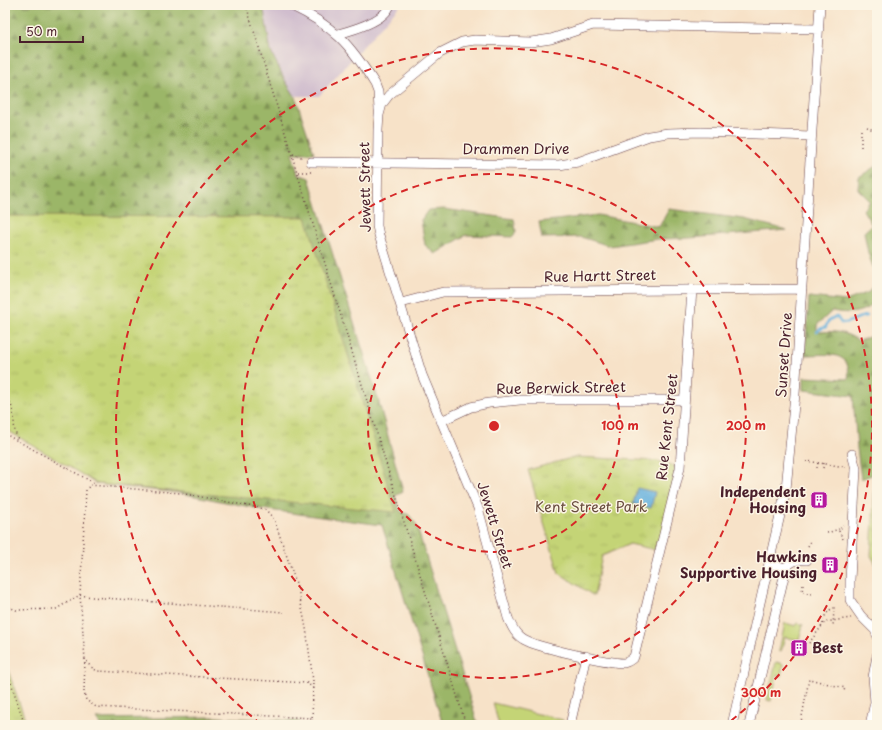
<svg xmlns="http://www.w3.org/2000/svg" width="882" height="730" font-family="'Playpen Sans',sans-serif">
<defs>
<pattern id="forest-firs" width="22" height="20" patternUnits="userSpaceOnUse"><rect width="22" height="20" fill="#9bb667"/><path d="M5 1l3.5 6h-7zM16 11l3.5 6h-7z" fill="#809355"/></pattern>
<pattern id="wetland-marsh" width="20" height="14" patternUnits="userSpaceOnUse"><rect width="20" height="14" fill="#c4d476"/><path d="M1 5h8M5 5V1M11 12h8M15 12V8" fill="none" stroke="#aab666"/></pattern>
<pattern id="park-tufts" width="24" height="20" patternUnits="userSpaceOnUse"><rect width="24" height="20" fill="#c4d476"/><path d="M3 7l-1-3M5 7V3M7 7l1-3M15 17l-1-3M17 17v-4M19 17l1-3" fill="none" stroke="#aab666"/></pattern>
</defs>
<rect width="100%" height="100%" fill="#fcf5e5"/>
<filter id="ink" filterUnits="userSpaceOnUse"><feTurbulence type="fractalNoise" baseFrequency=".025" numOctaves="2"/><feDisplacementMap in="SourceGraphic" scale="8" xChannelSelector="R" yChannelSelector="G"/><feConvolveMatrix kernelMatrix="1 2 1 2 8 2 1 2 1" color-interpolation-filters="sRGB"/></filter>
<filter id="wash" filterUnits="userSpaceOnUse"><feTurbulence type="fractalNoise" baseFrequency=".012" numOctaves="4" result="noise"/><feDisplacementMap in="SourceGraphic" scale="16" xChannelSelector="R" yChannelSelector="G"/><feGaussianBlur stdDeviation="0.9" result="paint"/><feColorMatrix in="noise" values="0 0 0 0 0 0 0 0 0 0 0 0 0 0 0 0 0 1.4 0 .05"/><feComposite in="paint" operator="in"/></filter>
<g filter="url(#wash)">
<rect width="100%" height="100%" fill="#f7e2c8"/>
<path fill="#d0bdce" d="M263,5h137l-81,91h-24l-9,-13 -15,-31z"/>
<path fill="#c4d476" stroke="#877a50" d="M785,623l11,3 1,-3 6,2 -4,15 -14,-3 -4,15 -2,-1z
M776,662l7,2 -2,12 -4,-1 -6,26 -4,-1z
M493,703l70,17 -2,5h-62z"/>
<path fill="url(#forest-firs)" stroke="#726a49" d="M5,5h258l8,47 15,30 9,14 19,57h-22l6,21 11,4 69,221 25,93 -8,4 5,15 9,4 7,9 62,201h-35l-61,-200 -121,-16 -81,-16 -84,-9 -39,-27 -52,-80z
M876,166l1,2v101l-4,-2 -5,-14 -4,-21 8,-7 -9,-15 7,-9 -12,-12 1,-12z
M444,209l70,10 2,12 -3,6 -47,-2 -31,19 -10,-9 -4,-25 7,-10z
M669,209l75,10 43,11 -97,8 -32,1 -48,7 -29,-9 -39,1 -3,-16 59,-7 61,12z
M877,280v21c-15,13 -26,13 -45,10l-15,14v7c17,-1 28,-1 42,9l17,-7 1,1v107l-3,32 -13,5 -4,-31 -4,-52 -49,-6v-13l44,2c5,-30 -23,-24 -43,-24l4,-58 37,4 23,-9z
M216,717l83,4 2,4h-200l-5,-6z"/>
<path fill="url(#wetland-marsh)" stroke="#877a50" d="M877,442v124l-6,-10z"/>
<path fill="url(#park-tufts)" stroke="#877a50" d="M5,216l301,1 90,295 -298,-28 -93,-55z
M575,457l83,4 22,7 -20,83 -30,-7 -28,12 -8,40 -35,-23 -31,-103z
M5,662l22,63h-22z"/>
<path fill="#65b1de" stroke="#586884" d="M637,488l18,4 -4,16 -18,-4z"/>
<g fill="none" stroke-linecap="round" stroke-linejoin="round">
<path stroke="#65b1de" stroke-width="2.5" d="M817,332l3,-3 6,-2c1,-5 5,-10 11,-10l4,6c10,1 16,-7 26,-7"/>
</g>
</g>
<g filter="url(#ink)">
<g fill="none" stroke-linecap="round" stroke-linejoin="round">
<defs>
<path id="minor" d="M290,5c44,21 60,39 85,79l3,8 1,18
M338,34c15,-4 47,-13 52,-29
M311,162l248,3 19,-3 71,-26 19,-3 33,-1 110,4
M692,289l-12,179 -46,189c-3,3 -6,5 -10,6 -15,0 -83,-15 -97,-22 -11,-4 -15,-14 -19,-23l-30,-110 -56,-133 -43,-140 -2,-9 1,-96 1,-15 3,-11 7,-9 51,-42 22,-11 13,-2 56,2 20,-3 42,-14 226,4
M401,303l42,-11 359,-3
M441,421l30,-14 18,-4 31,-3h164
M852,454l4,15 -6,111v20l11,16 14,14 2,5
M786,568c5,-8 12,-9 21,-8
M570,725l16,-69
M732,725l54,-236 9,-95 25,-389
M749,725l37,-157 -15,-4
M870,725l5,-23 -2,-25 4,-21"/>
</defs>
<use href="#minor" stroke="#643c43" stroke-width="10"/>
<path stroke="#643c43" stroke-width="1.5" stroke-dasharray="1 3" stroke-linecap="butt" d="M246,5l220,720
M867,127l10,5
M861,147v-17
M293,154l11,4
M298,172h15
M5,396c10,9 8,23 10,35 1,4 3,9 5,12
M5,434l91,50
M806,461l40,6
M817,468l1,-6
M823,468l1,-5
M827,533l12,-4
M843,539l-4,-8 4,-6
M808,546l3,-5
M803,585l-1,7 10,2
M5,605l11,5 40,-1 24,-14 12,2 192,15
M823,624c-1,-6 6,-15 11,-16l-1,19
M809,643l16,-21 26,-4
M85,659l-1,33 2,8 10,7 216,11
M5,664l19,59 3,2
M312,725l1,-44 -7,-53 -8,-39 -24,-70 -9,-10 -85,-16 -90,-8 -4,5 -6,105 5,64 5,7 7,5 210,12 6,5
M796,725l5,-3 8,-43 36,9 -1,3"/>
<use href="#minor" stroke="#fff" stroke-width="9"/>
</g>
</g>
<g fill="none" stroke="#d62828" stroke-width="2" stroke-dasharray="7 5">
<circle cx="494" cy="426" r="126"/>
<circle cx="494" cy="426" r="252"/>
<path d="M261 724A378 378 0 1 1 727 724"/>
</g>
<defs>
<symbol id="building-square" viewBox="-11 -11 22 22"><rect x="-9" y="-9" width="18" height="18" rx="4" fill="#b5179e" stroke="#fcf5e5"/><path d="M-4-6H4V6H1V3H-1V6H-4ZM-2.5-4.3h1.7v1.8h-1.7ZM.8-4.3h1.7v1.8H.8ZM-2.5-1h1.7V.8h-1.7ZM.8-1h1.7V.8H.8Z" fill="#fff"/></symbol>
</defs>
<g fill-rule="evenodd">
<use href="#building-square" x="809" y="490" width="20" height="20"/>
<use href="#building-square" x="820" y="555" width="20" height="20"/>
<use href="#building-square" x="789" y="638" width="20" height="20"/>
</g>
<g text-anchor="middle" stroke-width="3" stroke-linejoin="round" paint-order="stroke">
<g font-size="14" fill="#4a1f2b" stroke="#fcf5e5">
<text x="516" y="154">Drammen Drive</text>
<text transform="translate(365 187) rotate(-91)" y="5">Jewett Street</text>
<text transform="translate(600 276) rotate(-1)" y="5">Rue Hartt Street</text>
<text transform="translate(784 355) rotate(-86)" y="5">Sunset Drive</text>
<text transform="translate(561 388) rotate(-1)" y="5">Rue Berwick Street</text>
<text transform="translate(667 427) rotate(-84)" y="5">Rue Kent Street</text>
<text transform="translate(495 525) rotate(73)" y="5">Jewett Street</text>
</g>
<g font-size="14" font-weight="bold" fill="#4a1f2b" stroke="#fcf5e5" text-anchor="end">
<text x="806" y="497">Independent<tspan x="806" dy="16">Housing</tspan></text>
<text x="817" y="562">Hawkins<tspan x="817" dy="16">Supportive Housing</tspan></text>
<text x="812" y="653" text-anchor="start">Best</text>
</g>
<g font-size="14" fill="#684c3e" stroke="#fcf5e5">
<text x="591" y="512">Kent Street Park</text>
</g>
</g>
<circle cx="494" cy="426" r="6" fill="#d62828" stroke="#fcf5e5" stroke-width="2"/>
<g font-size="12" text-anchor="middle" font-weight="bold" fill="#d62828" stroke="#fcf5e5" stroke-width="3" stroke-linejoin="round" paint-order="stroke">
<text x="620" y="430">100 m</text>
<text x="746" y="430">200 m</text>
<text x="761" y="697">300 m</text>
</g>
<rect width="882" height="730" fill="none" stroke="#fcf5e5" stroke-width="20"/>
<path d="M20 36v6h63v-6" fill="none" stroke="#4a1f2b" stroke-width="2"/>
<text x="26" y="36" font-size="12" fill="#4a1f2b" stroke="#fcf5e5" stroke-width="3" paint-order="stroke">50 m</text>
</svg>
